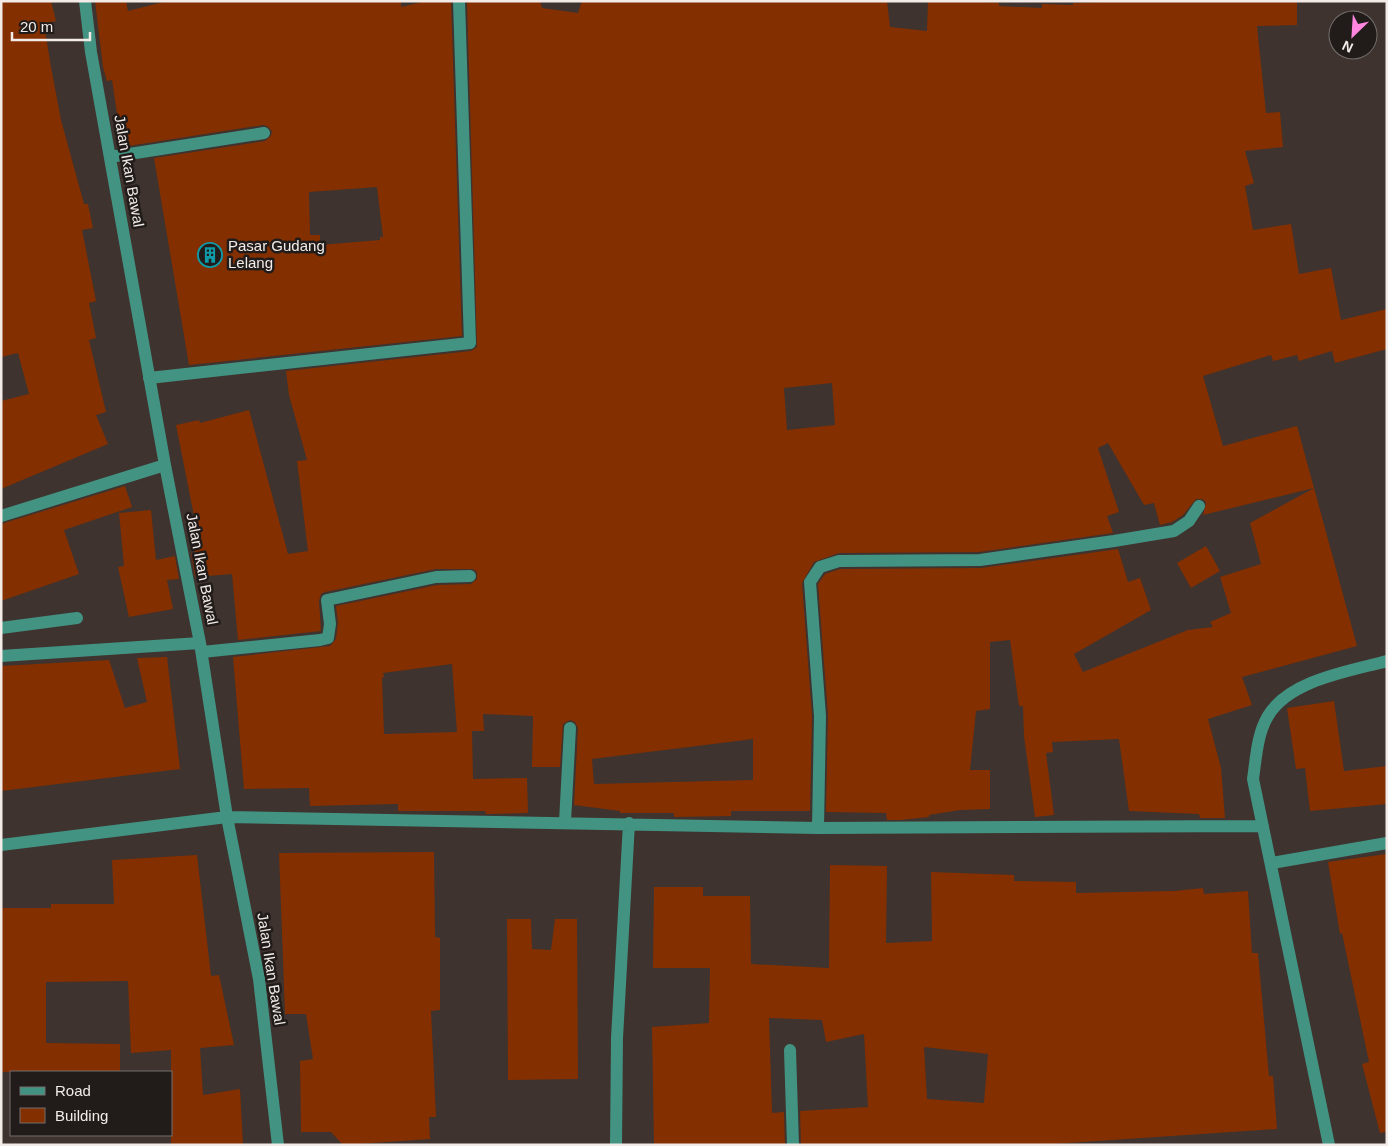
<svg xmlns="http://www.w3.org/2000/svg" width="1388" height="1146" font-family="Helvetica,sans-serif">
<rect width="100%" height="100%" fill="#3e332f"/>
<path fill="#842f00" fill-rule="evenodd" d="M1,1h50l5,20 -12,3 7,43 10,53 23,84h4l5,24 -11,2 14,71 -7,2 7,35 -7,2 17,72 -10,3 12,29 -107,45v-88l28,-7 -11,-41 -17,4z
M95,1h31l2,10 39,-10h234v6l25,-6h25l11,335 -273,29 -35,-207 111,-17 6,-5 1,-5 -5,-5 -4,-1 -141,22 -10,-67 -5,1 -4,-14zM377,187l6,50h-3v3l-60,5v-10h-10l-1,-43z
M467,1h73l2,7 36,5 4,-12h305l3,26 37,4 1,-30h47l24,2v3l43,2v-4l31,1v-2l55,-2h169v24l-40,1 9,87 14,-1 3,35 -38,4 9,32 -9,3 8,44 38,-6 8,50 32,-6 10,52 46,-11v40l-52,14 -3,-12 -33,10 -2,-6 -24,6 -2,-6 -68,21 20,70 74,-20 17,62 -111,27 3,-12 -3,-4h-7l-13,16 -11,7 -12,3 -6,-22 -10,2 -36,-62 -10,5 21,64 -12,4 6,17 -134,19 -140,1 -25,9 -12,21 10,133 -2,95h-79v5l-57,1v-4h-54v-2l-46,-6 4,-77 -3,-6 -5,-2 -7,4 -3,43h-28l1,-51 -50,-2 1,17h-12l1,48 54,-1 1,35 -42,1 -1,-3h-87v-7l-88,2 -1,-18 -65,1 -11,-132 97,-11 6,-7 2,-16 -2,-17 101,-21 34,-1 6,-5v-7l-4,-3h-37l-111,23 -4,2 -2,7 2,30 -83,9 -6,-66 -37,3 -4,-24h4l-2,-17h5l-22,-111 23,-5 1,3 49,-13 39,144 20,-3 -11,-90 10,-1 -18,-65 -3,-24 185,-20 6,-4zM832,383l3,42 -48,5 -3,-42zM452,664l5,68 -73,2 -2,-56 2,-1 -1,-4zM753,739v41l-159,4 -2,-25z
M125,486l7,21 -68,23 15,44 -78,27v-77z
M1314,488l43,158 -115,31 10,28 -44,14 13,49 4,50h-25l-1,-4 -70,-3 -10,-72 -67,3 1,10 -7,1 8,62 -19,2 -11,-81 -1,-30h-4l-9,-66 -20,2v67l-14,2 -6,59h20v39l-30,1 -31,5v2l-29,3h-13l-1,-7 -60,-1 2,-97 -10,-131 7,-10 15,-5 141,-1 137,-19 10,33 12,-4 11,32 -77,44 9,18 105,-42 25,-3 -3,-5 21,-9 -11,-36 41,-13 -11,-41z
M151,510l5,50 19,-4 4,23 -12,1 6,29 -44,8 -11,-50 6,-1 -5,-53z
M1206,546l14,25 -29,17 -14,-25z
M167,657l13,112 -179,22v-125l108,-6 16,48 22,-6 -10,-44z
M1334,701l10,70 43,-5v38l-77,7 -5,-43 -9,1 -9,-61z
M434,852l1,85 5,1v72l-9,1 5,106h-7l1,22 -87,6 -12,-13h-30l-1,-71 13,-2 -7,-45h-21l-6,-161z
M1387,854v278l-7,1 -18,-69 7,-2 -27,-129 -2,1 -12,-72z
M197,855l14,121 8,-1 15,70 -34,3 3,47 37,-6 3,56h-72v-95l-40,3 -3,-72 -82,1v61l74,1v28h-119v-164h50v-4h63l-2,-44z
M830,865l57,1 -1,77 46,-2 -1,-69 83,3v6l62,1v11l99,-2 28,-3 1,6 44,-3 4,62h6l11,123h4l4,53 -239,16h-237l-1,-34 68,-4 -4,-73 -38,8 -4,-22 -53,-2 3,95 12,-1 1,33h-131l-2,-118 57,-4 1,-55h-57l1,-81h49v9h47l1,68 78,4zM924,1047l64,7 -4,49 -57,-4z
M507,919h24l1,30 19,1 4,-31h22l1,160 -70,1z"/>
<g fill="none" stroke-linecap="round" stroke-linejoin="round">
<path stroke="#439382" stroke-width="12" d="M85,1l6,51 74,413 35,178 27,174 32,162 19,166
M110,157l154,-24
M149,378l321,-35 -11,-342
M1,516l164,-51
M1,628l76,-10
M202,652l118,-12 8,-2 2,-14 -3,-24 109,-23 34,-1
M1,656l199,-13
M565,822l5,-94
M818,828l2,-112 -10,-134 10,-15 19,-6 141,-1 134,-19 60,-10 15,-10 10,-15
M1,845l226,-28 591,11 445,-2
M1272,863l115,-20
M790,1050l3,95
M616,1145l1,-107 12,-215
M1329,1145l-76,-366c3,-20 4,-45 15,-63 21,-36 82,-45 119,-55"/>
</g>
<defs>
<symbol id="building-ring" viewBox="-11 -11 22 22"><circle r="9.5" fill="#211c1a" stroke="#0f9aa8" stroke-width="1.5"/><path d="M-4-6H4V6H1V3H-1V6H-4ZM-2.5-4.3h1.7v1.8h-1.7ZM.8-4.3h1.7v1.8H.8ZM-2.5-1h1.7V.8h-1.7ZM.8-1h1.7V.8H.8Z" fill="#0f9aa8"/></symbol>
</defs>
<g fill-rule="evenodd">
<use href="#building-ring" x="196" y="241" width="28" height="28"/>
</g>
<g text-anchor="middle" stroke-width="5" stroke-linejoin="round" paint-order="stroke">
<g font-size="15" fill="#f2ebe8" stroke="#211c1a">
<text transform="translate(129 171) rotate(80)" y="5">Jalan Ikan Bawal</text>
<text transform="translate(202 569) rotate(79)" y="5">Jalan Ikan Bawal</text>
<text transform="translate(271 969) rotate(81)" y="5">Jalan Ikan Bawal</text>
</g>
<g font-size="15" fill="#f2ebe8" stroke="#211c1a" text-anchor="start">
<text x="228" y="251">Pasar Gudang<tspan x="228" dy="17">Lelang</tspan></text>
</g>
</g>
<rect width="1388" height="1146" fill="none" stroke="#f2ebe8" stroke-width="5"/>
<rect x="10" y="1071" width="162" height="65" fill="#211c1a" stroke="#756f6c"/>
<rect x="20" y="1087" width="25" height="8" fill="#439382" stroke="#756f6c"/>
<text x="55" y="1096" font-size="15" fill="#f2ebe8">Road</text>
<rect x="20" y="1108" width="25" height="15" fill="#842f00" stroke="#756f6c"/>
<text x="55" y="1121" font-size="15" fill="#f2ebe8">Building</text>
<g transform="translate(1353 35) rotate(205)"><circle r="24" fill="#211c1a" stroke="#756f6c"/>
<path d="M0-4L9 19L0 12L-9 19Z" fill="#ff85de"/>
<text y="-8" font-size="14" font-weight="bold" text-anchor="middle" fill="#f2ebe8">N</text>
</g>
<path d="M12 32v8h78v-8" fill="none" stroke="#f2ebe8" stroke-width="2.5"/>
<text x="20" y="32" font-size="15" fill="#f2ebe8" stroke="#211c1a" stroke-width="4" paint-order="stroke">20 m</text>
</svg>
